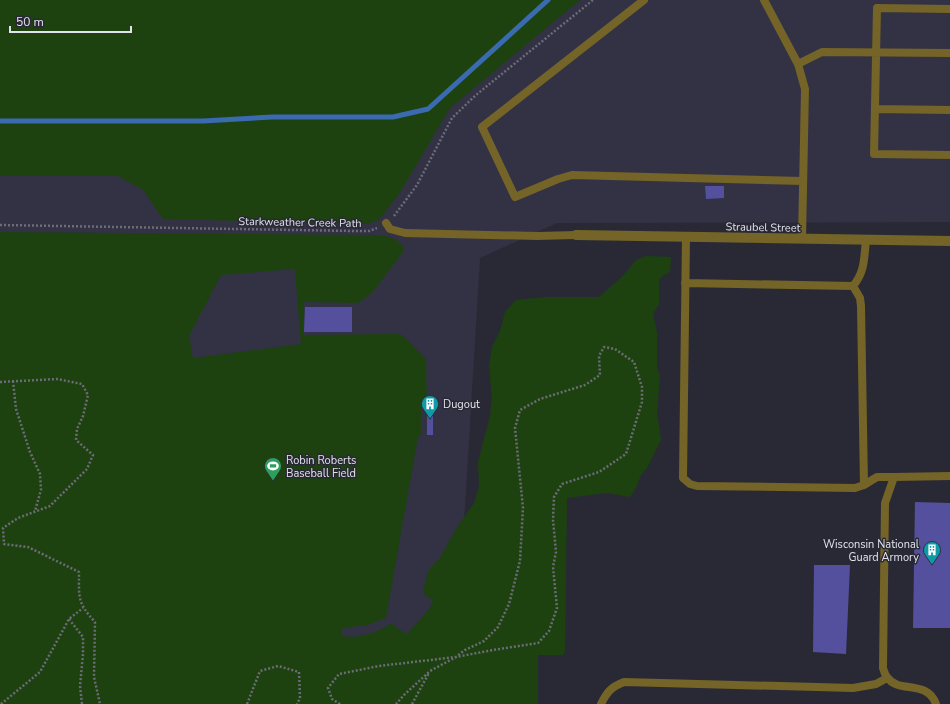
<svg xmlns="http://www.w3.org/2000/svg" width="950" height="704" font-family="'Nunito Sans',sans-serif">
<rect width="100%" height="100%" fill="#292936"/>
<path fill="#323244" d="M0,0h950v222l-393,1 -77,35 -27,446h-453z"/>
<path fill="#1d420f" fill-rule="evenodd" d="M0,0h580l-130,108 -49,83 -22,29 -13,4 -203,-5 -20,-29 -25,-14h-118z
M0,232l377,3c10,1 20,3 27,12l-1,5 -31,41 -14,10 -54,-1 -1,33 94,-1 5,1 24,24 1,45h-6v30l-3,3 -32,181 -19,7 -24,3 -2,5 2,3c16,3 35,-4 49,-13l6,6 9,5 23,-26 3,-8 -7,-4 -3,-5 5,-20 11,-12 18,-32 17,-24 5,-16 -1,-25 12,-46 2,-18 -3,-32 3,-19 8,-16 5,-19 11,-12 29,-3h54l23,-20 14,-17 10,-4 25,1 -1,15 -6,3 -5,5v24l-6,10 4,18v36l3,7 -3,37 4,28 -14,28 -6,7 -5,13 -6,9 -23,-4 -40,5 -2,153 -2,4h-25v49h-538zM295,269l6,75 -108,14 -4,-22 32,-61z"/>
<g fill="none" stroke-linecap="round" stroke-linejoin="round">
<path stroke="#3a6ab0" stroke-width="5" d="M0,121h203l69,-4h121l35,-8 120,-109"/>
</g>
<path fill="#55509e" d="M705,186h19v12l-18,1z
M305,307h47v25h-48z
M427,404h6v31h-6z
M915,502l35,1v125h-37z
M814,565h36l-4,89 -33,-2z"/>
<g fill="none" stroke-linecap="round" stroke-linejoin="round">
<path stroke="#6c6c78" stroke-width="2.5" stroke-dasharray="2 2" stroke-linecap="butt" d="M394,216l23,-31 35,-67 24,-23 117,-95
M0,225l354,6h15l8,-3
M13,381l3,28 14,43 10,22 1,16 -6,21
M0,382l57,-3 25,5 6,11 -5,21 -6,13 -1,11 17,15 -6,14 -37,37 -32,12 -15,10 1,16 24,3 51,25c0,26 -2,30 16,50l-1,55 6,27
M69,619l14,18v17l-3,32 2,18
M1,704l39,-32 29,-53 14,-11
M247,704l13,-33 18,-5 21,6 1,26 -3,6
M340,704l-8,-5 -4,-11 11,-14 40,-8 77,-9 37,-7 45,-7 11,-12 8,-23 -4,-41 3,-15 -3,-32 1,-23 8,-13 37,-12 27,-18 16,-52v-15l-8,-25 -19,-13 -11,-2 -5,9 1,19 -15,10 -45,14 -20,11 -5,18 8,80 -3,53 -11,43 -11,23 -14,14 -19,9 -9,7 -26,14 -26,24 -8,9
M412,704l17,-31"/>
<path stroke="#746427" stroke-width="8" d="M644,0l-162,127 33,70 43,-18 14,-4 231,6
M764,0l34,64 7,25 -3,150
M950,9l-73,-1 -3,146 76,1
M798,64l24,-12 128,1
M875,109l75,1
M386,223l4,6 15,4 132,3 39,-1
M686,237l-3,241 7,6 7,2 158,2 9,-3 13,-8h17
M685,283l168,3c12,-14 11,-28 13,-46
M853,286l7,12 1,8 3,179
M601,704c6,-12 10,-17 23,-22l229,6 23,-4 11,-6
M936,704c-9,-25 -38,-10 -49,-27 -2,-2 -3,-6 -4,-9l2,-165 9,-26 56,-1"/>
<path stroke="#746427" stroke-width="10" d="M576,235l374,6"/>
</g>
<defs>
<symbol id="building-pin" viewBox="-11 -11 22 30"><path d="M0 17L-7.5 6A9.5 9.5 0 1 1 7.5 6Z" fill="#0f9aa8" stroke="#292936"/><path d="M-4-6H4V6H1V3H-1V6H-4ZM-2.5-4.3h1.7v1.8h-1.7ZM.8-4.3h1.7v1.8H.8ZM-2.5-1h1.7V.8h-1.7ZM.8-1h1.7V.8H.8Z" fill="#fff"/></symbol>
<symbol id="stadium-pin" viewBox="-11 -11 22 30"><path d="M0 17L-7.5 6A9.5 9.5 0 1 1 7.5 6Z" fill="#2e9e5b" stroke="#292936"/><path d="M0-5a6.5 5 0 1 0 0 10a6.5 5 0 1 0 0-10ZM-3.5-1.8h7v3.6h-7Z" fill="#fff"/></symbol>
</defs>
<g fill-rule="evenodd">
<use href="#building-pin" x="420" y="394" width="20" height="27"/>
<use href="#stadium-pin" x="263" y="456" width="20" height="27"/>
<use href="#building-pin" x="922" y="540" width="20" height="27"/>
</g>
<g text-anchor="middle" stroke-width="3" stroke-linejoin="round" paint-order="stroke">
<g font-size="11" fill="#e2e2eb" stroke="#292936">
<text transform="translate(300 222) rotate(1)" y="4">Starkweather Creek Path</text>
<text transform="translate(763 227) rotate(1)" y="4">Straubel Street</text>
</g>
<g font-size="11" fill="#e2e2eb" stroke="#292936" text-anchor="start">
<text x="443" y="408">Dugout</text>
<text x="286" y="464">Robin Roberts<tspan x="286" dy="13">Baseball Field</tspan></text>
<text x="919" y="548" text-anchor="end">Wisconsin National<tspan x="919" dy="13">Guard Armory</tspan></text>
</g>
</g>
<path d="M10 26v6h121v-6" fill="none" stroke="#e2e2eb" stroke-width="2"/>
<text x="16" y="26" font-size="12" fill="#e2e2eb" stroke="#292936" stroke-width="3" paint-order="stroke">50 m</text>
</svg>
